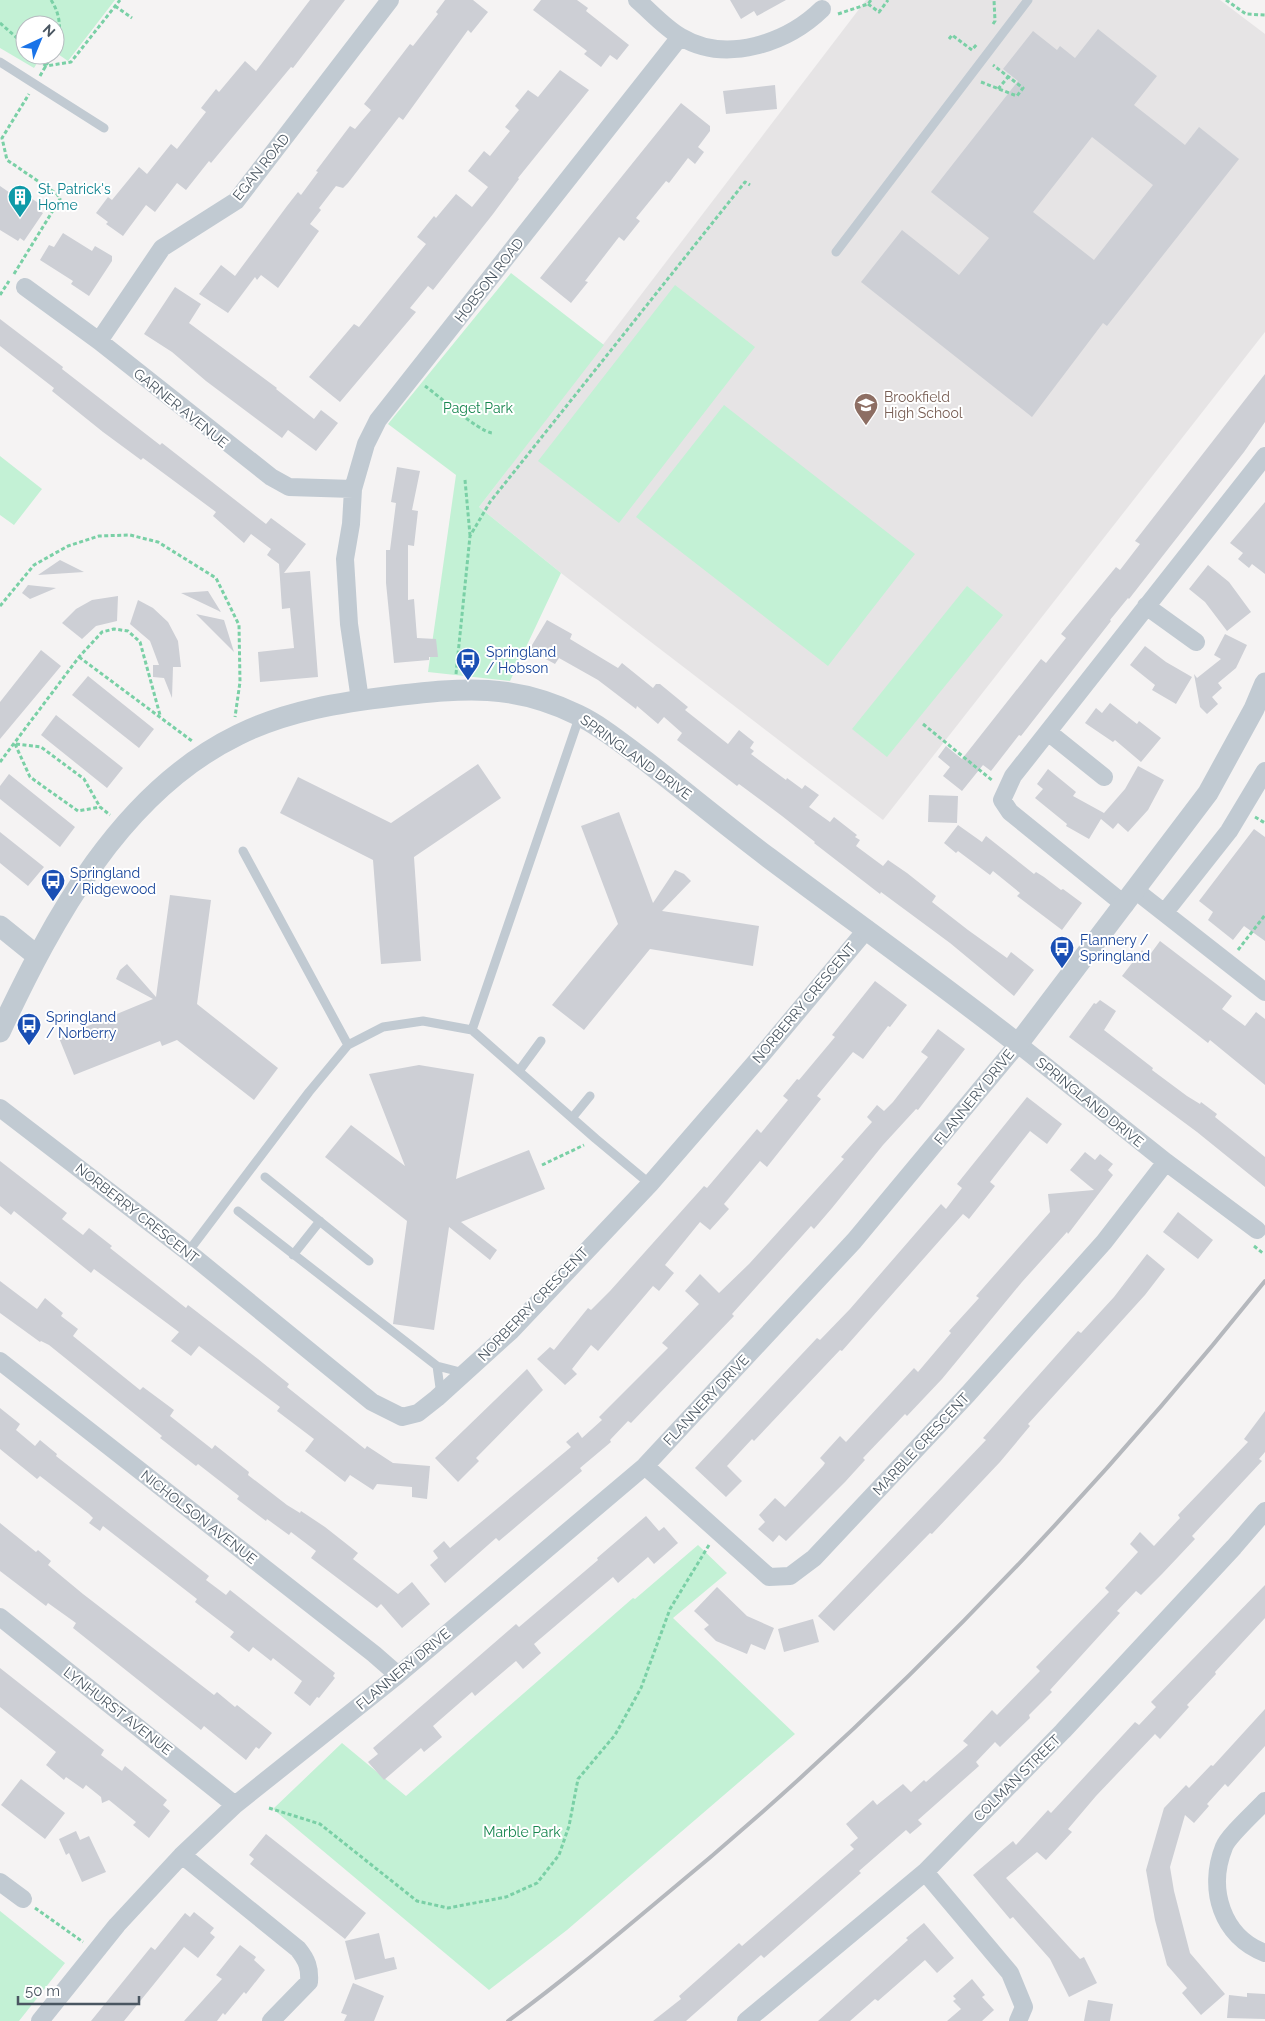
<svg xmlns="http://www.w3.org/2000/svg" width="1265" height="2021" font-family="Raleway,sans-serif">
<rect width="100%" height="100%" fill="#f5f3f3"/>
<path fill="#e6e4e5" d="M866,0h354l45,34v298l-382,488 -322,-247 -82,-66z"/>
<path fill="#c3f1d5" d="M0,0h115l-47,61 -13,-9v-27h-30v30h17l-8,13 -34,-20z
M511,273l93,72 -125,162 82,66 -51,108 -82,-9 28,-197 -68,-51z
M675,285l80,62 -136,176 -81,-62z
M724,405l191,149 -87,112 -192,-149z
M0,456l42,33 -28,36 -14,-10z
M967,586l36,29 -116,142 -35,-28z
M698,1545l29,28 -54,45 122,116 -228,196 -78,60 -216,-181 69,-66 64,53 227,-198 2,1z
M0,1911l65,52 -46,58h-19z"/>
<path fill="#cdcfd5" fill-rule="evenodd" d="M310,0h35l-52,68 -2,-1 -80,96 -2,-2 -23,29 -9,-7 -22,29 -9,-7 -23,31 -17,-12 2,-2 -12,-9 12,-16 4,3 27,-33 8,7 24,-30 6,5 29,-37 -5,-4 15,-19 3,3 26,-31 11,10z
M445,0h28l15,12 -17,21 -3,-3 -65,90 -4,-3 -51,66 -5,5 -7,-2 -17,22 2,2 -11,14 9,7 -41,57 -17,-13 -4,5 -2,-3 -27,36 -29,-19 22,-29 14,11 52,-70 11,-14 3,3 17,-23 -2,-1 34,-45 5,3 16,-19 -7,-6 46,-60 3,2 25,-32 -2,-2z
M541,0h36l11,8 -2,3 43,34 -12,15 -7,-5 -9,12 -17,-13 3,-3 -54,-41z
M730,0h56l-29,16 -3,-5 -13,8z
M1098,29l59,47 -23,29 51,40 14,-18 40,32 -132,167 -4,-3 -71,94 -171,-135 41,-52 57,45 30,-37 -58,-46 87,-111 -15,-12 30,-38 24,19 3,-4 15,12zM1092,137l61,48 -59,75 -61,-48z
M560,70l29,20 -71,88 1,1 -26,35 -60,76 -5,-4 -18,22 6,4 -76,90 -31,-25 45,-53 5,3 67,-83 -9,-7 17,-21 2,2 20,-24 16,13 16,-20 -20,-16 16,-20 6,5 20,-25 -5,-4 14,-17 -4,-4 13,-16 10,7z
M775,85l2,24 -51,5 -3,-23z
M681,103l29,23v5l-12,16 6,5 -9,12 -7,-6 -19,25 -3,-2 -30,37 4,3 -16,20 -5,-4 -34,44 3,1 -17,21 -31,-25z
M0,186l19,13 4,-6 17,11 -3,5 6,4 -19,28 -4,-3 -2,3 -18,-11z
M63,233l29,18 3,-5 17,10v5l-23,35 -18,-12 2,-3 -33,-21 9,-15 5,2z
M175,287l26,17 -12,19 88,65 -1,1 38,30 7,-9 17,13 -22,28 -28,-21 -6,8 -76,-57 -34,-29 -28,-18z
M0,319l63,48 -1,2 98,76 2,-2 104,81 5,-6 35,26 -22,29 26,-2 8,106 -58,5 -2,-30 36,-4 -4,-40 -8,1 -3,-45 -12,-9 4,-6 -20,-15 -7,9 -31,-27 3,-4 -73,-54 -2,2 -38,-28 -51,-41 2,-3 -54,-42z
M1265,374v48l-21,30 -115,147 -1,-1 -18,22 1,1 -90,115 -2,-1 -28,36 -8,-6 -21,26 -19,-15 7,-9 -12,-10 8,-11 16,13 79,-100 5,4 20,-25 -5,-4 55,-67 4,3 20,-26 -5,-3z
M397,467l23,4 -8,39 6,1 -4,35 -6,-1v55l6,-1 3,39 19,1 2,18h-9v3l-35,3 -8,-80v-33h4l6,-47 -5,-1z
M1265,502v72l-13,-10 -3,4 -11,-9 5,-6 -13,-10z
M60,560l24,12 -46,3z
M1208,565l21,17 22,30 -24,19 -22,-29 -16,-13z
M28,585l28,3 -26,11 -8,-6z
M208,591l13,21 -40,-19z
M118,596l-1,25 -21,5 -14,13 -20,-16 14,-14 16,-9z
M138,600l15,8 15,14 10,19 3,26h-8l-1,31 -8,-20 -11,-1v-12h6l-9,-24 -20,-17z
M196,614l28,6 10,32z
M547,620l25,14 -2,5 48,29 4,-5 31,25 3,-4h4l28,23 -3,3 43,34 11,-14 15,12 -4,6 4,3 -3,3 35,26 1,-2 15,11 3,-4 14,10 -10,12 21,15 4,-5 23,18 -2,2 5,3 -4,6 27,20 5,-6 19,13 29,23 -4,6 36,28 39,28 4,-6 23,18 -20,26 -64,-53 -69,-51 -1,2 -66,-51 1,-1 -33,-26 -43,-32 -2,2 -60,-46 5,-7 -18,-16 -6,7 -21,-18 -1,3 -38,-29 -39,-22 -4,6 -26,-14z
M1225,634l22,11 -11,23 -18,15 4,5 -10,9 6,7 -11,10 -7,-7 -6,-33 3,4 24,-19 -7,-4z
M1145,646l21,16 26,15 -16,27 -24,-14 3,-5 -25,-20z
M41,650l20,16 -61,73v-37z
M88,676l66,53 -15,19 -67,-53z
M1110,703l27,21 2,-3 22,17 -20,24 -26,-22 -2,2 -28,-19 11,-15 6,5z
M56,715l67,53 -16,20 -66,-53z
M478,764l23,34 -87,59 7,104 -40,3 -8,-104 -93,-47 18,-36 93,46z
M1138,766l26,14 -16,30 -20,22 -10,-9 -5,6 -12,-10 -12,20 -23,-13 1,-2 -32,-26 8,-9 -6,-5 11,-15 28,23 -3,4 31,17 21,-24z
M9,774l66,53 -15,20 -60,-48v-13z
M929,795l29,1 -1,27 -29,-1z
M619,812l34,91 22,-33 9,4 7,7 -29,30 97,15 -6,40 -103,-17 -66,81 -32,-25 66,-81 -37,-98z
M958,825l24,17 4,-6 48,38 2,-2 8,5 17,13 2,-1 19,14 -20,27 -45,-34 3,-3 -27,-22 -3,4 -32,-24 -2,2 -12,-10z
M1254,829l11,8v104l-21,-15 -11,14 -25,-20 5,-8 -14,-11z
M0,832l44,35 -16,19 -28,-23z
M170,895l41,5 -14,104 81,64 -24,32 -77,-60 -15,6 -2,-5 -86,34 -15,-37 94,-39 -37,-20 4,-9 7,-6 29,33z
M1160,941l72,55 -10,13 23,17 11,-14 9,7v66l-55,-45 -2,3 -86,-67 20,-26 7,6z
M875,981l32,24 -17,22 -2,-1 -25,33 -10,-7 -36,44 4,3 -54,68 -7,-6 -36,43 5,5 -19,21 -10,-8 -35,43 9,8 -15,18 -6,-5 -55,65 -7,-6 -19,24 5,5 -12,11 -28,-26 13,-12 4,3 34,-42 3,2 19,-19 94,-105 3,2 50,-59 4,4 27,-33 -5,-4 14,-17 2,1 36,-43 -3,-2z
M1100,1000l16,11 -12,19 49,38 -1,2 35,26 13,8 1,-2 16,12 -2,3 50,40v30l-68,-55 -128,-95 25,-34 2,1z
M938,1029l27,20 -47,61 -2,-1 -33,36 -51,63 -18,21 -3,-3 -79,88 2,2 -103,107 -3,-2 -18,19 1,2 -31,26 2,3 -83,70 -3,-3 -51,45 -15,-18 8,-7 -5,-7 11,-10 6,7 121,-101 -5,-5 12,-10 4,6 20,-18 -3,-3 69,-69 -6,-5 37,-39 -14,-13 15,-17 19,19 30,-29 95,-105 -3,-2 31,-35 -5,-5 10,-12 7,6 9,-9 35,-45 -7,-5z
M419,1065l55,9 -18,105 73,-29 16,39 -84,33 36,28 -7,10 -41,-33 -15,103 -41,-6 14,-103 -82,-64 26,-32 54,41 -36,-92z
M1027,1097l35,27 -15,20 -17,-13 -40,51 5,4 -26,33 -6,-5 -121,137 -2,-1 -86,91 -2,-2 -25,27 15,15 -16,16 -31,-29 122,-130 3,2 30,-31 91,-105 5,5 16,-21 -5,-4z
M1085,1152l10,8 5,-6 13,10 -5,6 5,5 -45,59 -1,-2 -45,50 -80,97 -35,37 -2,-2 -42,44 2,2 -20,22 -59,59 -7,-6 -6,7 -15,-13 7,-7 -6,-7 16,-17 10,9 38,-41 2,-3 -5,-5 20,-22 6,6 68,-74 4,4 33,-39 -2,-2 30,-33 -3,-2 74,-84 -2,-18 46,-4 -24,-20z
M0,1161l67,52 -5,6 21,16 6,-7 23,18 -2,2 76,60 2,-3 70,54 31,25 -2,3 78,62 2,-3 26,17 37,3 -3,33 -15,-2v-10l-35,-3 -4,6 -23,-15 -5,7 -40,-31 9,-12 -37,-28 3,-4 -81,-61 -8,10 -20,-15 8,-9 -85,-63 -3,4 -77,-62 -3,4 -11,-9z
M1178,1212l35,28 -15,19 -35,-27z
M1147,1254l18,15 -20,26 -117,129 2,2 -30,36 -68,72 -2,-1 -96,98 -16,-15 168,-176 -3,-2 95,-107 3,2 33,-36z
M0,1281l37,28 8,-11 18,15 -2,3 17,13 -5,7 67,54 3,-3 31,23 -4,6 42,33 3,-4 34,27 -1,3 39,30 13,8 1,-2 24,16 33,26 -5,6 45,35 14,-12 18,22 -28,24 -21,-24 -4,4 -66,-50 5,-7 -25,-19 -2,3 -22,-16 -1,2 -29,-22 2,-3 -41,-32 -2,2 -36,-28 2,-2 -113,-91 -8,-4 -1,1 -40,-29z
M527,1369l16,21 -67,68 3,3 -21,21 -23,-24z
M0,1408l20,16 -4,6 19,16 5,-6 17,14 -1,2 153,120 -3,4 20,15 4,-5 105,83 -2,3 2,2 -16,20 -2,-1 -7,9 -16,-13 8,-12 -29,-23 -2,3 -18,-14 -4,5 -19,-15 4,-5 -39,-30 2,-3 -94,-73 -3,5 -11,-8 4,-5 -4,-4 -49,-38 -3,3 -37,-30z
M1265,1411v41l-6,7 3,2 -70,75 3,3 -33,35 -21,21 -5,-4 -19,20 3,2 -70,77 2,2 -23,23 1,3 -30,29 -5,-5 -19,20 3,4 -61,54 4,4 -12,10 -4,-4 -47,41 2,2 -97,85 -3,-3 -75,66h-33l28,-22 -2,-3 60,-53 3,3 112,-97 -4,-4 8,-7 -12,-14 27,-24 4,5 26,-21 8,8 13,-12 2,2 42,-37 -5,-4 29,-31 5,5 43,-44 -4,-4 73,-75 -4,-4 33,-36 -8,-8 10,-12 14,14 26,-28 -2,-3 70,-73 -4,-3z
M646,1516l13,15 5,-4 14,16 -24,21 -6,-7 -30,26 -5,-6 -79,67 7,9 -18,16 -7,-8 -41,35 -3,-4 -39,34 9,11 -18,15 -3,-4 -37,32 -16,-18 10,-8 -5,-6 143,-124 3,3 79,-67 -1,-2z
M0,1523l36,29 2,-2 13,11 -3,4 35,29 131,101 3,-3 18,15 2,-2 35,28 -13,16 -3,-2 -10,13 -42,-34 -3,4 -128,-102 3,-5 -28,-20 -2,3 -46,-35z
M1265,1585v33l-50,54 1,2 -29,31 2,2 -29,32 -5,-5 -59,62 -28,33 4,3 -26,28 -9,-8 -31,26 74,81 4,-2 13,26 -28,14 -19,-38 -37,-42 -3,2 -37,-44 40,-34 3,4 32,-35 3,3 84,-91 4,3 17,-18 -5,-5z
M717,1587l30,29 27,12 -9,22 -14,-6 -4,10 -31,-13 -12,-12 5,-4 -15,-14z
M813,1619l6,23 -35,10 -6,-23z
M0,1668l104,82 -3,5 21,16 3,-5 42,34 -4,5 7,6 -21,27 -16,-13 3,-3 -27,-22 -7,3 -1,-6 -15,-12 -3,4 -17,-12 -2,3 -18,-15 10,-13 -56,-45z
M1265,1709v37l-37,41 -3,-3 -18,20 2,2 -15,17 -9,-8 -15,52 4,24 16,62 35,41 -24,21 -19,-22 5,-5 -20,-23 -12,-45 -9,-50 18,-62 22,-23 3,3 22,-23 2,1z
M21,1779l44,34 -20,26 -44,-34z
M76,1831l4,9 9,-4 17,36 -24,10 -13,-29 -3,2 -7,-16z
M266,1834l100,79 -21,26 -95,-75 4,-5 -5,-4z
M194,1912l20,16 -4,5 5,4 -17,21 -14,-11 -60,74h-33l60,-74 4,3 30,-37 5,4z
M924,1923l30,35 -17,15 -12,-13 -47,41 -3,-2 -25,22h-32l90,-81 -2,-2z
M379,1933l6,26 9,-2 3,12 -42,11 -10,-39z
M240,1945l16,12 -2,3 11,10 -19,24 -2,-2 -19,23 -2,-2 -6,8h-33l38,-42 -6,-4z
M972,1979l13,16 -3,2 12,13 -12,11h-35l14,-12 -8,-8 3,-2 -3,-3z
M353,1983l31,13 -10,25h-30l3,-6 -6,-2z
M1247,1993l18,1v25l-38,-1 2,-23 18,2z
M1088,2000l25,4 -3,17h-26z"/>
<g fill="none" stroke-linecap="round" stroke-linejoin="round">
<path stroke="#7ad0a6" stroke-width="3" stroke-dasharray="4 2.5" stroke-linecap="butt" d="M51,0c10,15 11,33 4,49
M1226,0l20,14 19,1
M868,4l11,8 9,-12
M115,6l17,12
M838,14l30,-10 3,-4
M0,23l25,22
M993,24l2,-3 -1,-21
M949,39l3,-4 20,15 5,-6
M34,55l12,11 25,-4 49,-62
M40,76l12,-21
M981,82l36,14 6,-8 -30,-23
M998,89l10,-12
M14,274l46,-75 -3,-5 -50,-34 -5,-22 27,-44
M0,295l9,-14
M425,386c14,10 53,45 67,47
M465,480l5,55
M0,606l34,-41 34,-19 31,-10 31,-1 28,7 58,36 23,47 1,57 -5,35
M79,657l113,84
M456,674l14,-138 20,-34 255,-320 5,3
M923,724l70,57
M15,744l15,33 48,34 22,-4
M16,744l25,3 43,32 16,28 10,8
M0,762l79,-105 23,-25 12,-3 14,2 12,11 20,73
M1255,817l10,6
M1238,950l27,-35
M542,1165l42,-20
M1254,1246l10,8
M269,1808l51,16 97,77 31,7 58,-11 31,-14 22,-28 10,-29 9,-47 37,-44 26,-47 29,-79 39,-64
M35,1908l48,34"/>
<path stroke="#c1cad2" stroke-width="9" d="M0,62l104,66
M836,252l192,-252
M243,851l105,194
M472,1030l108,-315
M519,1071l22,-30
M572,1118l18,-22
M265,1177l104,84
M238,1211l199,155 27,7
M188,1252l121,-160 39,-47 35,-18 40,-6 49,9 124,109 54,45
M293,1255l27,-34
M437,1366l4,29"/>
<path stroke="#c1cad2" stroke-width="18" d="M637,0c14,12 28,28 44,37 45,27 106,6 141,-28
M25,287l74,54 172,136 18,10 64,2
M99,341l63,-93 74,-47 154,-201
M1146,606l50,36
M360,700l-11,-76 -4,-65 6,-35 2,-35 13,-45 12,-24 302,-383
M1048,732l56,45
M1135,890l130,102
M1125,905l-115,-93 -8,-12 11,-24 252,-320
M1165,912l64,-81 36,-60
M0,1108l188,144 184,150 30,15 16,-4 19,-15 74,-67 139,-147 110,-127 107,-128
M0,1361l374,293 24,21
M645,1466l124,111 21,-1 24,-18 154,-164 136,-152 62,-80
M0,1617l235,188
M1265,1801c-9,10 -37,35 -41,46 -17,42 -2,90 41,106
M182,1855l116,94c9,11 12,19 11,33l-38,39
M925,1872l85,101 14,34 -6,14
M0,1882l23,17
M40,2021l77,-96 65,-70 53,-50 163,-130 247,-209 209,-225 164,-197 148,118 91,68
M746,2021l179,-149 138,-141 171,-184 31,-36"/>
<path stroke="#c1cad2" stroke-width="21" d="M0,926l36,29
M0,1032c53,-113 121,-240 238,-297 48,-24 104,-33 156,-39 70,-8 119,-13 184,19 25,12 47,31 69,47 41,32 81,65 122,96 83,62 167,122 249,186l190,-251 46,-84 11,-26"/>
<path stroke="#b5b8bd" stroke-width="4" d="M508,2021c52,-38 101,-79 150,-120 224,-184 425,-393 607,-620"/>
</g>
<defs>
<symbol id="building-pin" viewBox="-11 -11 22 30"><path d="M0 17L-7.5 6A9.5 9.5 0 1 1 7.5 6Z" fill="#0f9aa8" stroke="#fff"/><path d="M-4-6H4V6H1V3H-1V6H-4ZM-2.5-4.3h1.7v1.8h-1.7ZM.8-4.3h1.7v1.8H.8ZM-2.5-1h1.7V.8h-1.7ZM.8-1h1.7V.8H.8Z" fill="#fff"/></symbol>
<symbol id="school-pin" viewBox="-11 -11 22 30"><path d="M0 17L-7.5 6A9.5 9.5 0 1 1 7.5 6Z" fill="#8d6e63" stroke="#fff"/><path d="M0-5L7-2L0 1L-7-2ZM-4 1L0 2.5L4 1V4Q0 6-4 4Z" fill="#fff"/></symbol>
<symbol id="bus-pin" viewBox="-11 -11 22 30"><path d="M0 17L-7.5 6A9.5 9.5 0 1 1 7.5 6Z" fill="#1a4fb4" stroke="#fff"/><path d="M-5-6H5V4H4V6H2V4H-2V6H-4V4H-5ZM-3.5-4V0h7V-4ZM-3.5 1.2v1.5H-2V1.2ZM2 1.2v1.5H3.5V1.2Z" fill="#fff"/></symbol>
</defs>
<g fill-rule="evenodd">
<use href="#building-pin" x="6" y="183" width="28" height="38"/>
<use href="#school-pin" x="852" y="391" width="28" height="38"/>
<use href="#bus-pin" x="454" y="646" width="28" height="38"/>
<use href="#bus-pin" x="39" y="867" width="28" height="38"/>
<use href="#bus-pin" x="1048" y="934" width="28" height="38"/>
<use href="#bus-pin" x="15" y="1011" width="28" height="38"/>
</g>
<g text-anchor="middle" stroke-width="4" stroke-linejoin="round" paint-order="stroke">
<g font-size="14" fill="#4a5661" stroke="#fff">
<text transform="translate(261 167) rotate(-51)" y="5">EGAN ROAD</text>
<text transform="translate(489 280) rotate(-52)" y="5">HOBSON ROAD</text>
<text transform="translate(181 408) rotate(39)" y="5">GARNER AVENUE</text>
<text transform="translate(636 757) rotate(36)" y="5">SPRINGLAND DRIVE</text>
<text transform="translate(804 1003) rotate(-50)" y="5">NORBERRY CRESCENT</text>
<text transform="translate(974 1097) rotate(-51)" y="5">FLANNERY DRIVE</text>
<text transform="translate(1090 1102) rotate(39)" y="5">SPRINGLAND DRIVE</text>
<text transform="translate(137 1213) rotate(38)" y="5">NORBERRY CRESCENT</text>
<text transform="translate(533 1304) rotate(-46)" y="5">NORBERRY CRESCENT</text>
<text transform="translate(706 1400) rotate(-47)" y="5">FLANNERY DRIVE</text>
<text transform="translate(921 1444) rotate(-47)" y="5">MARBLE CRESCENT</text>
<text transform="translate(199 1517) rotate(38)" y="5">NICHOLSON AVENUE</text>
<text transform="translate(403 1669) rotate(-40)" y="5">FLANNERY DRIVE</text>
<text transform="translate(118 1711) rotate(38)" y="5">LYNHURST AVENUE</text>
<text transform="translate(1017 1778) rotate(-45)" y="5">COLMAN STREET</text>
</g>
<g font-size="14" fill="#0d838f" stroke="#fff" text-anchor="start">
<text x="38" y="194">St. Patrick's<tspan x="38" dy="16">Home</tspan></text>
</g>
<g font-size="14" fill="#785e54" stroke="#fff" text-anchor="start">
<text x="884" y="402">Brookfield<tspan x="884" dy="16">High School</tspan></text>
</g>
<g font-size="14" fill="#17864f" stroke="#fff">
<text x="478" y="413">Paget Park</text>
<text x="522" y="1837">Marble Park</text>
</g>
<g font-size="14" fill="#164399" stroke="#fff" text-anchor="start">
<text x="486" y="657">Springland<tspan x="486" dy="16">/ Hobson</tspan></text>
<text x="70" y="878">Springland<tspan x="70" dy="16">/ Ridgewood</tspan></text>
<text x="1080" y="945">Flannery /<tspan x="1080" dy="16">Springland</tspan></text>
<text x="46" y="1022">Springland<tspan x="46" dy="16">/ Norberry</tspan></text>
</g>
</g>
<g transform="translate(40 40) rotate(44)"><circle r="24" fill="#ffffff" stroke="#b7bbc0"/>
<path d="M0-4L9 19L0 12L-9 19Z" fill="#1a73e8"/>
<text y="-8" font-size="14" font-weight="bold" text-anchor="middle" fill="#4a5661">N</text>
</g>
<path d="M18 1996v8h121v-8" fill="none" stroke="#4a5661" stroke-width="2.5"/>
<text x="25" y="1996" font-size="15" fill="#4a5661" stroke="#ffffff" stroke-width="4" paint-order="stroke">50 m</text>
</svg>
